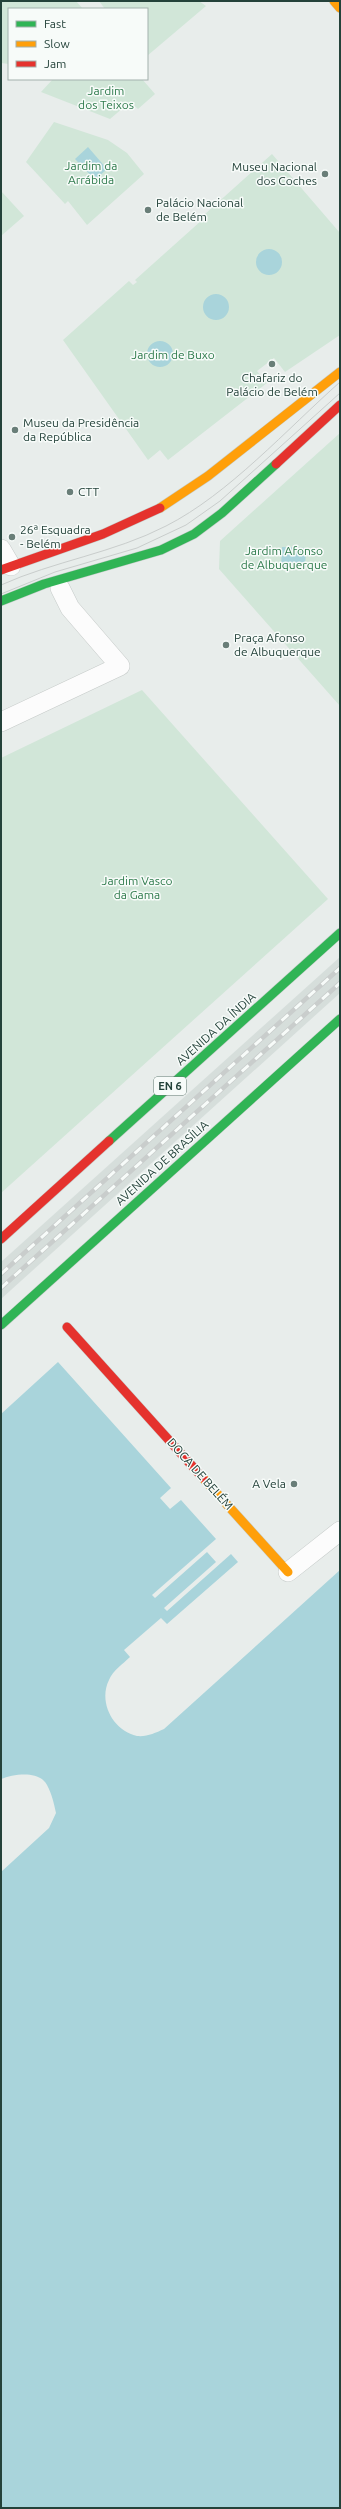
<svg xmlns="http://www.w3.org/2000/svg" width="341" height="2509" font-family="Ubuntu,sans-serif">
<rect width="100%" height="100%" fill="#e8edeb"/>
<path fill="#d6dedb" d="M340,957v36l-339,306v-37z"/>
<path fill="#d1e6d8" d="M1,1h75l7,8h-74v55l-8,-1z
M99,1h100l7,5 -59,50v-47h-42z
M53,79h89l13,15 -17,15 -8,-7 -20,17 -69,-27z
M54,122l54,18 19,13 17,21 -57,51 -19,-24 -3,3 -39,-42z
M272,154l68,79v102l-55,37 -11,-14 -17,13 10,12 -99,77 -8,-10 -12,10 -85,-120 66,-59 4,4 4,-3 -2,-2 67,-60 2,1 4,-3 -3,-4z
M1,191l23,25 -23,20z
M340,433v273l-121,-137 1,-28z
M142,690l186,209 -327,294v-435z"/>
<path fill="#a9d4db" d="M88,147l19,22 -12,11 -20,-21z
M256 262a13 13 0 1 1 26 0a13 13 0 1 1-26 0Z
M203 307a13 13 0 1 1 26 0a13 13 0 1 1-26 0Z
M147 354a13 13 0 1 1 26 0a13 13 0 1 1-26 0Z
M282,547l24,1 -1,20 -24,-1z
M58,1362l113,126 -11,10 10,11 11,-9 35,39 -64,56 3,3 52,-46 9,10 -52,46 3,3 64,-57 7,8 -71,62 -6,-6 -37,32 6,7c-7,7 -17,13 -21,23 -11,22 4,51 28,56 10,1 18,-3 27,-7l176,-159v938h-339v-636l48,-44 7,-15c-2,-9 -4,-19 -9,-28 -8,-15 -33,-11 -46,-6v-365z"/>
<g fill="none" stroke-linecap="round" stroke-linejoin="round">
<defs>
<path id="street" d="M1,549l10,17
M1,722l119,-56 -50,-58 -10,-20
M288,1572l52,-41"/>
<path id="fast" d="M1,601l43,-17 117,-34 33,-16 28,-21 54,-49
M109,1141l231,-208
M1,1325l339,-306"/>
<path id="slow" d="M334,1l6,7
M160,508l48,-32 132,-104
M203,1478l85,94"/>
<path id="jam" d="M276,464l64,-59
M1,570l102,-36 57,-26
M1,1239l108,-98
M67,1327l136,151"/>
</defs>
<use href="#street" stroke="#c5cac8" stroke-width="20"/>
<use href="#fast" stroke="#c3cbc8" stroke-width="10"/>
<use href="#slow" stroke="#c3cbc8" stroke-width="10"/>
<use href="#jam" stroke="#c3cbc8" stroke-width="10"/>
<use href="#street" stroke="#fcfcfc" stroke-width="19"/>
<use href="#fast" stroke="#30b455" stroke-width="9"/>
<use href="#slow" stroke="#ff9f0a" stroke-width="9"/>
<use href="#jam" stroke="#e5322d" stroke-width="9"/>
<path stroke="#c9cdcc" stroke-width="1" d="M1,585c53,-24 113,-32 165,-59 63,-32 121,-97 174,-144
M1,594l54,-22 82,-24 49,-23 34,-24 120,-108"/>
<defs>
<path id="rail" d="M1,1274l339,-306
M1,1288l339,-305"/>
</defs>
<use href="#rail" stroke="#c9cdcc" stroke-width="4.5"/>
<use href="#rail" stroke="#f7fbf9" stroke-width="3" stroke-dasharray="9" stroke-linecap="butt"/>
</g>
<g fill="#697e78" stroke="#f7fbf9" stroke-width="1.5">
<circle cx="325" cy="174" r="4"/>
<circle cx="148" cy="210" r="4"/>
<circle cx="272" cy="364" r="4"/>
<circle cx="15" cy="430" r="4"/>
<circle cx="70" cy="492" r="4"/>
<circle cx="12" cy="537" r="4"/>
<circle cx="226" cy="645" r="4"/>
<circle cx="294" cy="1484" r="4"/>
</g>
<g text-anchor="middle" stroke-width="3" stroke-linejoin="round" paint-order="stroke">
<rect fill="#f7fbf9" stroke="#637a73" stroke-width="1" x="154" y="1077" width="32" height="18" rx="3"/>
<g font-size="11" font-weight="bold" fill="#24423a">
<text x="170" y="1090">EN 6</text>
</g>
<g font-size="12" fill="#2d7a4b" stroke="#f7fbf9">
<text x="106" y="95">Jardim<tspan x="106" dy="14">dos Teixos</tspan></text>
<text x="91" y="170">Jardim da<tspan x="91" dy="14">Arrábida</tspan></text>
<text x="173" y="359">Jardim de Buxo</text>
<text x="284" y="555">Jardim Afonso<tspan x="284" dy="14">de Albuquerque</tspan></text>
<text x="137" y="885">Jardim Vasco<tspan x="137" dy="14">da Gama</tspan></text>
</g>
<g font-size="12" fill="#24423a" stroke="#f7fbf9" text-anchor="start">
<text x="317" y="171" text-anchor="end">Museu Nacional<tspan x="317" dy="14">dos Coches</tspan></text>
<text x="156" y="207">Palácio Nacional<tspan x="156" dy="14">de Belém</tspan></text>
<text x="272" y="382" text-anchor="middle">Chafariz do<tspan x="272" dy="14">Palácio de Belém</tspan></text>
<text x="23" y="427">Museu da Presidência<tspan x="23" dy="14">da República</tspan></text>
<text x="78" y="496">CTT</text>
<text x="20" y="534">26ª Esquadra<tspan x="20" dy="14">- Belém</tspan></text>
<text x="234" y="642">Praça Afonso<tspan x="234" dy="14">de Albuquerque</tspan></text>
<text x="286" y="1488" text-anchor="end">A Vela</text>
</g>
<g font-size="12" fill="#24423a" stroke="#f7fbf9">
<text transform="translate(216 1029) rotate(-42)" y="4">AVENIDA DA ÍNDIA</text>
<text transform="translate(162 1163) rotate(-42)" y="4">AVENIDA DE BRASÍLIA</text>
<text transform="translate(200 1474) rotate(48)" y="4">DOCA DE BELÉM</text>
</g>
</g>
<rect width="341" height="2509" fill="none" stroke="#24423a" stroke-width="4"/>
<rect x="8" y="8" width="140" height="72" fill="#f7fbf9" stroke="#a3b1ad"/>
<rect x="16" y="21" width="20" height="6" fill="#30b455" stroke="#a3b1ad"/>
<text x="44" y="28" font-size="12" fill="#24423a">Fast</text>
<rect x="16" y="41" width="20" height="6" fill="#ff9f0a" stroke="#a3b1ad"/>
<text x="44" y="48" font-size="12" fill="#24423a">Slow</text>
<rect x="16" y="61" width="20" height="6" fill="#e5322d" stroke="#a3b1ad"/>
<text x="44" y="68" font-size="12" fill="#24423a">Jam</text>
</svg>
